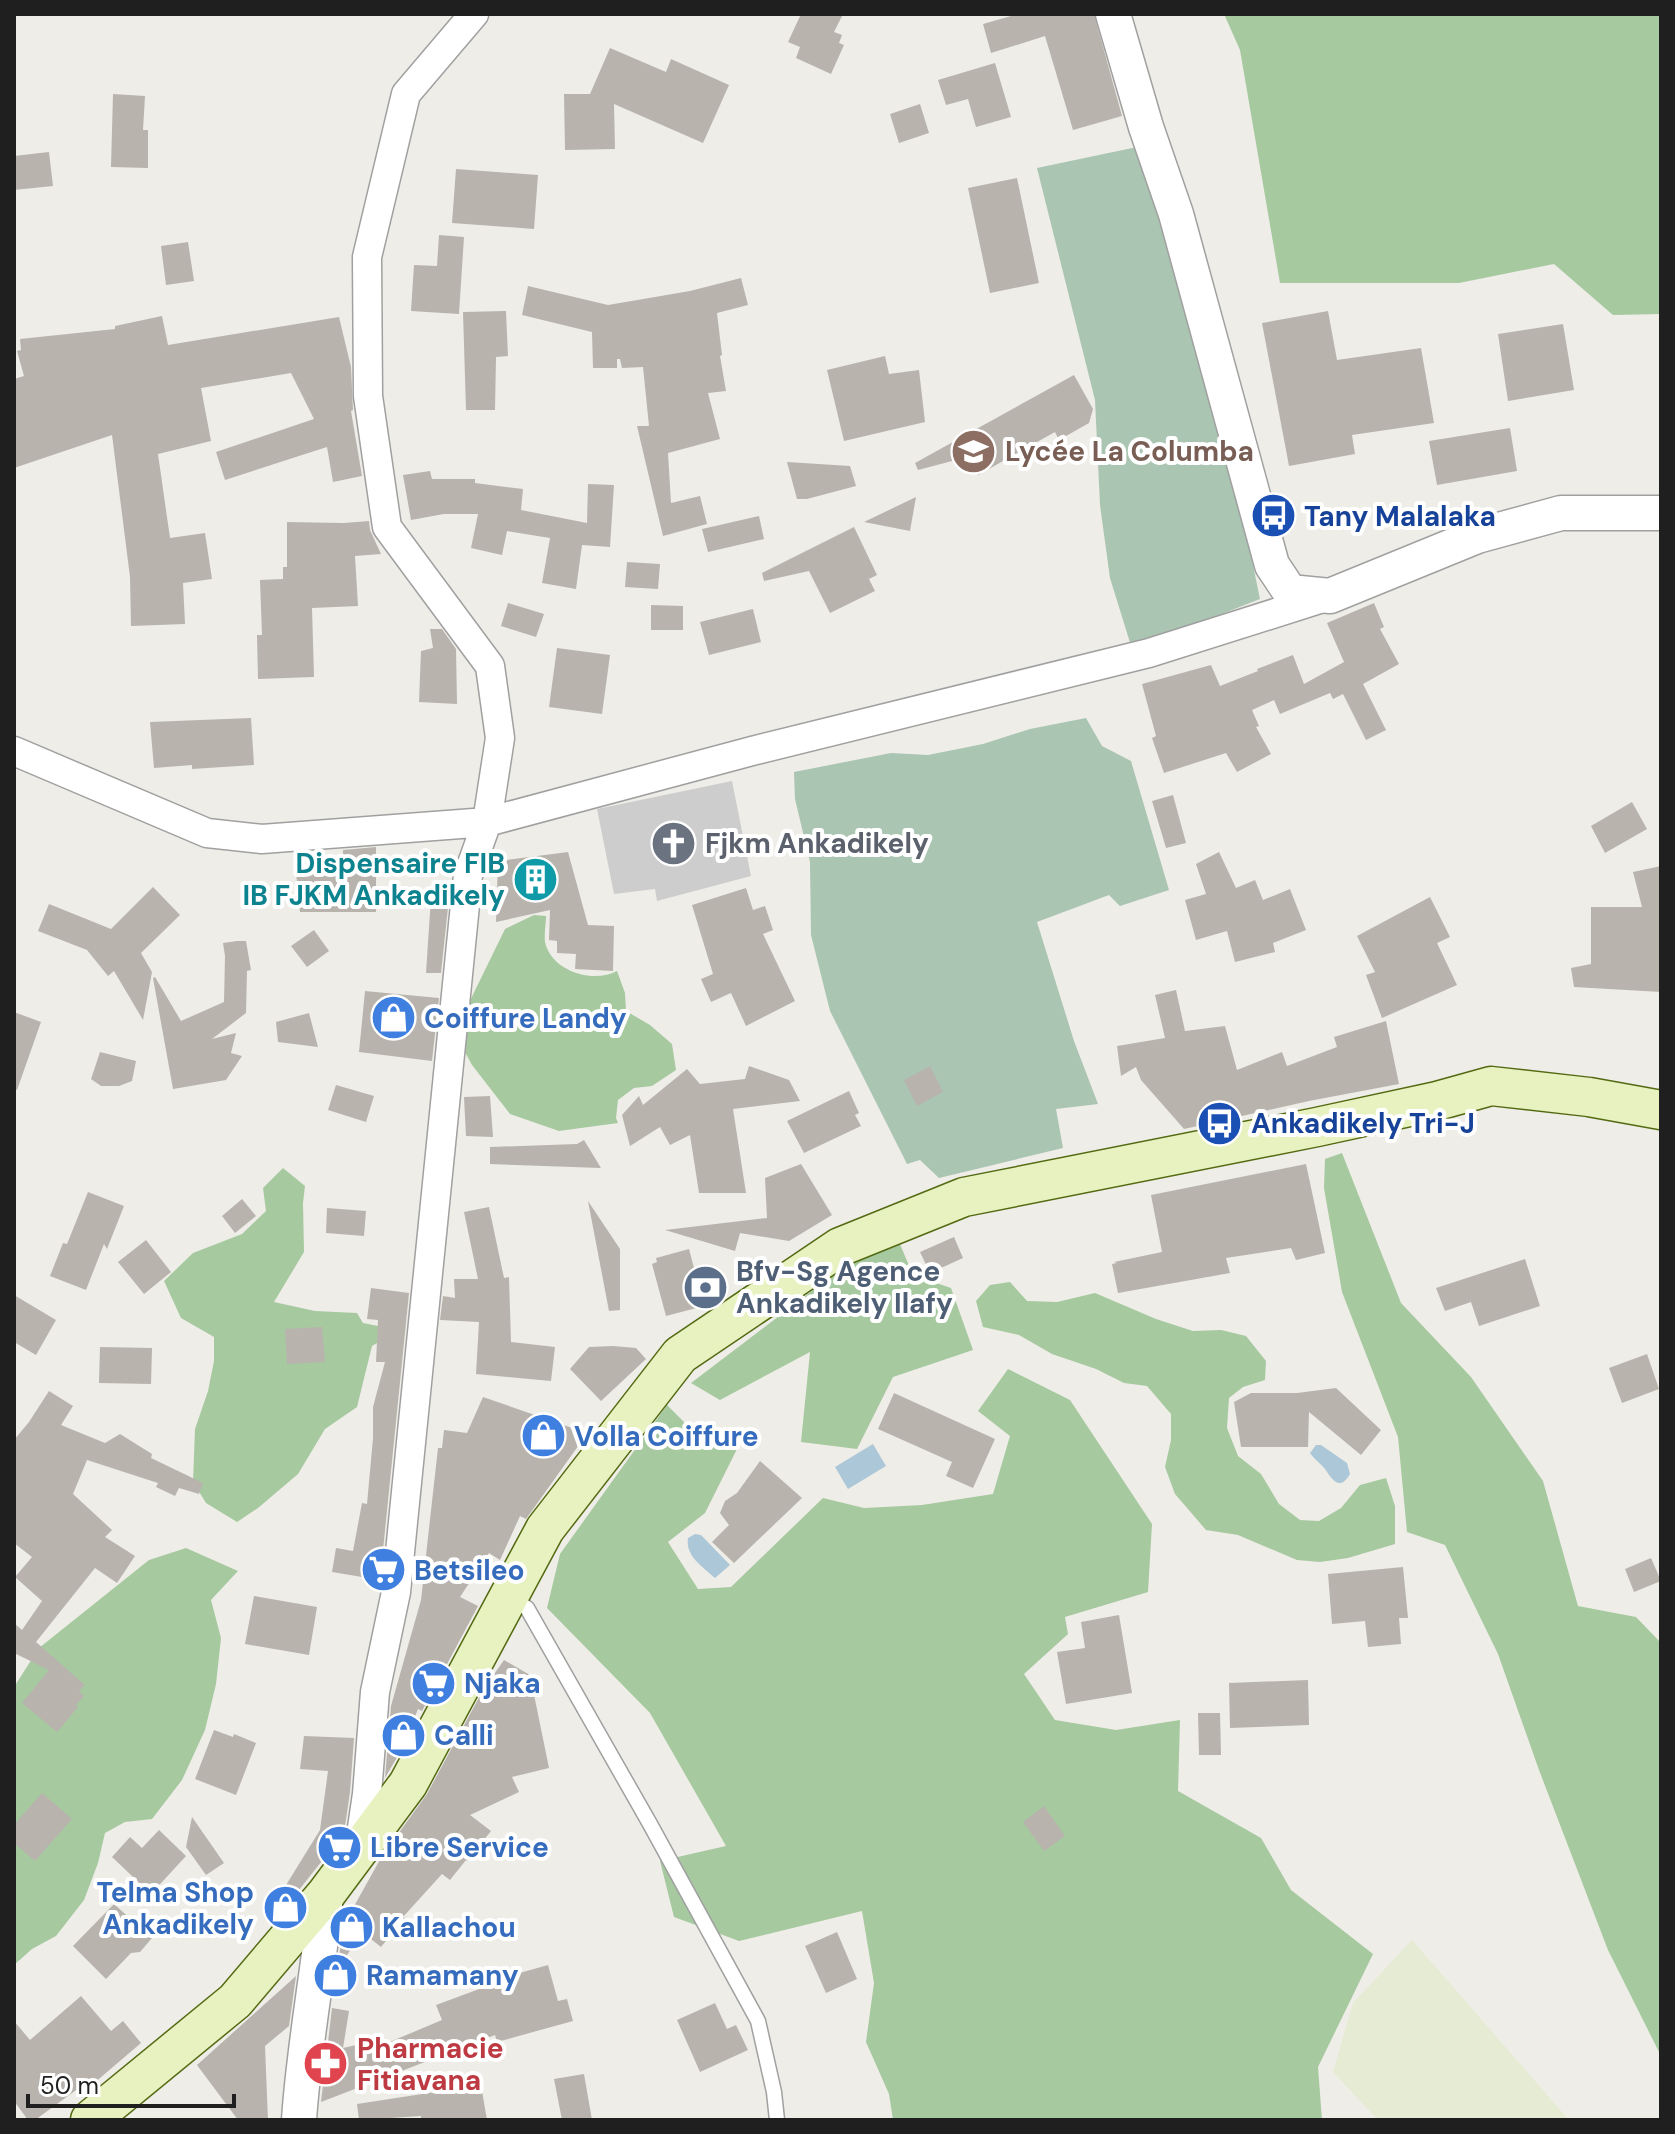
<svg xmlns="http://www.w3.org/2000/svg" width="1675" height="2134" font-family="'DM Sans',sans-serif">
<rect width="100%" height="100%" fill="#efede7"/>
<path fill="#cdcdcd" d="M732,781l19,95 -94,25 -2,-12 -41,5 -17,-85z"/>
<path fill="#e6ebd4" d="M1412,1940l157,180h-191l-45,-48 20,-69z"/>
<path fill="#a6c9a0" d="M1224,14h437v300l-48,1 -59,-51 -95,19h-179l-40,-233z
M534,915l12,1c0,8 -2,18 -1,26 6,29 48,42 72,29l8,22 1,18 24,14 22,19 4,26 -24,16 -18,2 -16,12 -2,18 2,5 -59,8 -49,-17 -38,-49 -12,-22 4,-30 41,-84z
M1342,1153l59,150 70,74 72,104 35,125 58,11 25,26v413l-53,-106 -69,-180 -41,-116 -53,-109 -38,-13 -9,-95 -56,-145 -18,-104 1,-29z
M283,1168l22,18 -2,17 1,49 -30,50 41,9 42,2 6,10 36,7 -27,16 -15,61 -32,22 -27,45 -40,34 -21,14 -31,-19 -13,-21 2,-53 13,-38 6,-30v-24l-33,-19 -17,-37 29,-28 49,-19 24,-23 -3,-23z
M897,1237l16,38 38,13 22,62 -80,27 -36,72 -56,-7 9,-90 -90,48 -29,-17 138,-105z
M1010,1282l17,19 30,1 38,-9 61,26 37,12 28,-1 25,6 20,25 -1,19 -22,7 -14,11 -2,30 11,28 23,18 18,30 21,16 19,1 22,-13 19,-23 26,-7 9,28v38l-47,14 -28,4 -23,-2 -59,-25 -32,-5 -31,-36 -10,-27 6,-27v-26l-24,-28 -23,-3 -28,-14 -44,-15 -33,-19 -36,-8 -7,-26 14,-16z
M1008,1369l62,31 82,124 -4,68 -83,25 3,17 -44,40 31,46 61,10 64,-10 -2,71 83,47 30,52 82,64 -55,113 4,53h-429l-4,-26 -23,-52 8,-59 -12,-72 -123,30 -65,-24 -14,-56 66,-15 -76,-133 -103,-105 13,-54 107,-149 25,25 49,11 -36,72 -37,29 30,47 33,-2 92,-89 41,10 58,-3 71,-11 17,-58 -32,-25z
M186,1548l52,23 -27,29 10,38 -5,46 -11,46 -23,50 -30,39 -27,3 -20,11 -7,30 -14,37 -28,36 -24,13 -18,16v-278l25,-39 110,-88z"/>
<path fill="#aac5b2" d="M1137,147l96,322 27,130 -128,50 -22,-71 -10,-73 -5,-105 -58,-232z
M1086,718l16,28 29,15 38,129 -49,16 -11,-11 -72,27 37,119 24,63 -42,5 7,39 -124,30 -19,-18 -13,4 -77,-153 -19,-76 -1,-73 -15,-63 -1,-27 97,-19 37,2 55,-11 47,-15z"/>
<path fill="#acc7d7" d="M873,1444l13,22 -38,23 -13,-22z
M1316,1445h5l26,18 3,11c-10,17 -17,7 -25,-5 -5,-6 -11,-10 -15,-16z
M695,1534l6,1 29,30 -15,13c-12,-11 -30,-22 -27,-40z"/>
<path fill="#b8b3ad" d="M801,14h42l-9,18 8,3 -3,8 5,2 -13,29 -35,-16 4,-11 -12,-5z
M1018,14h76l28,102 -49,14 -28,-94 -54,17 -8,-29z
M610,48l56,24 5,-13 58,26 -26,58 -89,-39 1,45 -50,1 -1,-56h26z
M995,63l16,54 -35,10 -8,-28 -22,6 -8,-25z
M113,94l32,2 -2,34h5v38l-37,-1z
M920,104l9,29 -30,10 -9,-29z
M49,152l4,34 -39,4v-34z
M456,169l82,6 -4,54 -82,-6z
M1017,178l22,105 -49,10 -22,-105z
M439,235l25,2 -5,77 -48,-3 3,-46 23,1z
M188,242l6,39 -28,4 -5,-39z
M741,278l7,27 -31,8 5,42 -2,1 6,35 -18,2 12,46 -52,14 3,50 29,-7 7,28 -44,12 -26,-110h12l-6,-59 -21,1 -2,-9h-3v9h-24l-1,-36 -70,-17 6,-29 80,19 82,-14z
M506,311l2,45 -12,1 -1,53h-29l-3,-98z
M1328,311l9,49 84,-12 13,75 -82,12 3,19 -66,12 -27,-143z
M162,316l6,29 171,-28 12,50 2,43 -2,1 11,65 -29,6 -6,-35 -102,33 -9,-28 98,-33 -23,-46 -90,15 10,53 -53,13 12,84 35,-5 7,46 -29,4 2,41 -54,2 -1,-49 -18,-142 -98,33v-89l10,-3 -7,-25 4,-1 -1,-11 95,-10v-3z
M1563,324l11,66 -66,11 -10,-67z
M885,356l4,18 30,-4 6,52 -81,19 -17,-71z
M1074,375l19,34 -4,14 -30,17 -4,-8 -77,43 -7,-19 -53,14 -3,-7z
M1510,428l7,43 -80,14 -8,-44z
M787,462l63,4 6,20 -49,13h-10z
M430,471l2,8h43v4l48,6 -2,21 66,13 1,-39 26,1 -4,62 -28,-2 -6,44 -34,-6 8,-45 -43,-7 -5,24 -31,-7 7,-34h-34l-33,6 -8,-45z
M916,497l-6,34 -46,-9z
M759,516l5,23 -56,13 -6,-23z
M369,521l1,9 11,24 -26,2 3,50 -46,2 2,69 -56,2 -1,-44h5l-2,-55 23,-1v-12h4v-45l57,1z
M854,527l23,48 -8,4 6,12 -45,22 -21,-42 -45,10 -2,-8z
M627,562l33,2 -2,25 -33,-2z
M508,603l36,11 -8,23 -35,-11z
M1374,603l10,24 -4,2 19,35 -36,20 23,46 -20,10 -23,-46 -10,5 -3,-6 -50,21 -6,-14 -22,10 7,16 -3,1 15,27 -34,18 -11,-19 -62,20 -12,-35 4,-2 -14,-52 69,-19 9,21 38,-15 -1,-2 36,-14 11,29 40,-22 -17,-39z
M651,605l32,1v24h-32z
M753,609l8,33 -52,13 -9,-33z
M430,629h12l14,20 1,55 -38,-2 2,-51 12,-3z
M557,648l53,7 -8,59 -53,-7z
M251,718l3,47 -62,4v-4l-38,3 -4,-46z
M1173,795l13,48 -20,5 -14,-47z
M1632,802l15,27 -42,24 -14,-27z
M376,847v65h-76l-4,-40 47,-5v-17z
M568,852l20,73 26,1 -1,45 -38,-2 1,-15 -19,-1v-12l-8,-1 1,-30 -54,12 2,-61z
M1219,852l17,36 19,-8 8,20 27,-11 16,41 -33,13 2,9 -40,10 -8,-31 -31,9 -11,-40 21,-6 -10,-30z
M1661,866v126l-87,-5 -3,-19 20,-4v-57h51l-9,-35z
M153,887l27,28 -39,38 11,19 -9,48 -29,-49 -6,5 -21,-26 -49,-19 11,-27 62,25z
M746,888l7,22 12,-4 8,24 -10,4 32,67 -49,25 -15,-33 -20,9 -10,-23 12,-5 -21,-69z
M431,897l18,1 -8,75h-15z
M1430,897l20,40 -13,6 20,42 -75,33 -16,-43 9,-3 -18,-36z
M314,930l15,21 -22,16 -16,-21z
M237,941h9l5,29 -4,1 -1,42 -34,26 24,-6 -5,20 11,3 -16,24 -53,9 -20,-111 2,-1 26,44 43,-19 1,-46 -2,-13z
M1176,990l9,41 40,-5 12,44 45,-18 5,14 50,-19 -3,-10 52,-16 13,63 -90,17 -125,28 -43,-49 -5,-13 -15,9 -4,-30 48,-8 -10,-43z
M365,991l74,7 -7,63 -73,-9z
M14,1012l27,10 -24,68 -3,-1z
M309,1013l9,34 -40,-5 -2,-20z
M100,1052l36,9 -4,20 -13,5h-18l-10,-7z
M749,1066l40,14 11,21 -67,8 13,84h-47l-9,-58 -20,10 -10,-18 -30,19 -8,-31 17,-19 4,9 44,-36 13,15 45,-5z
M930,1066l13,26 -26,14 -13,-26z
M336,1085l38,11 -8,26 -38,-12z
M849,1091l10,22 -4,2 6,11 -57,27 -17,-32z
M490,1096l3,41 -27,-1 -2,-39z
M584,1140l17,28 -111,-4v-17l87,-3z
M801,1164l31,51 -43,26 -49,-8 -5,18 -70,-21 102,-12 -2,-40z
M1306,1164l19,89 -29,7 -5,-12 -65,10 4,15 -112,20 -6,-29 5,-1 -3,-1 48,-10 -11,-57z
M88,1192l36,14 -17,43 -3,-5 -18,46 -36,-14 13,-33 4,1z
M242,1199l14,17 -21,17 -13,-17z
M588,1201l32,48v61l-11,1z
M489,1207l15,71 5,-1 2,65 44,5 -4,34 -75,-7 3,-52 -39,-2 3,-24 12,2 -1,-19h24l-14,-67z
M327,1208l39,3 -2,25 -38,-3z
M954,1237l9,21 -33,15 -10,-21z
M146,1240l25,32 -27,22 -26,-32z
M689,1249l15,57 -38,10 -14,-52 5,-2 -1,-4z
M1525,1259l15,47 -61,20 -8,-24 -26,9 -9,-23z
M371,1288l38,5 -29,287 -48,-8 4,-24 17,3 9,-48 5,1 6,-66v-31l12,-45h-9l2,-42 -11,-1z
M14,1295l42,25 -20,35 -22,-13z
M322,1327l3,35 -38,2 -2,-35z
M613,1346l23,2 10,11 -45,42 -31,-32 19,-22z
M100,1347l52,1 -1,36 -52,-1z
M1647,1354l12,35 -37,14 -13,-35z
M1336,1388l45,42 -20,25 -52,-43 -1,35h-67l-7,-45 17,-9h46z
M49,1391l24,15 -12,19 44,18 15,-9 32,20 -1,4 52,25 -4,11 -20,-6 -4,8 -19,-9 2,-4 -71,-23 -14,34 39,36 -7,7 30,19 -18,27 -22,-15 -59,74 49,43 -6,6 5,5 -8,9 2,2 -21,25 -35,-29 27,-33 -35,-17v-30l8,7 20,-29 -27,-24 17,-20 -18,-14v-103l15,-18z
M894,1393l101,46 -22,49 -27,-12 6,-14 -74,-33z
M483,1397l98,34v11l-55,77 -6,-3 -20,44 -11,-7 -29,44 18,9 -56,105 -4,-2 -15,38 -18,31 6,-72 30,-106 17,-152h4l2,-18 23,3z
M760,1461l42,37 -68,65 -22,-21 17,-17 -9,-12 5,-12 12,-8z
M1651,1558l10,23 -27,11 -9,-23z
M1403,1567l5,51h-9l2,26 -33,3 -3,-26 -33,3 -4,-50z
M254,1596l63,11 -8,48 -64,-11z
M1119,1615l13,78 -66,11 -9,-52 28,-4 -4,-26z
M504,1660l26,15 19,93 -37,9 7,15 -49,23 21,16 -24,30 -1,-1 -16,20 -8,-6 -39,43 2,1 -24,29 -19,-15 -22,34 -2,-1 5,-39 39,-70 45,-62 56,-104z
M1308,1680l1,45 -79,3 -1,-45z
M1198,1713h22l1,42h-22z
M214,1730l19,7 1,-3 22,9 -20,52 -41,-16z
M304,1736l50,2 -4,54 -6,41 -60,76 -9,-6 45,-73 8,-59 -28,-2z
M42,1793l30,26 -37,42 -21,-18v-18z
M1044,1806l21,30 -21,15 -21,-29z
M192,1817l32,46 -18,12 -20,-28z
M159,1830l27,26 -35,38 -39,-37 18,-20 12,11z
M114,1904l38,34 -12,14 -9,1 -25,26 -33,-33z
M837,1932l20,47 -31,14 -21,-47z
M548,1965l10,36 9,-2 6,22 -76,21 -2,-7 -174,67 11,-94 17,3 -6,37 22,-5 1,9 76,-32 -6,-15 46,-17 -1,-4z
M296,1976l-7,50 -24,20 3,74h-30l-41,-55z
M81,1996l30,35 12,-10 18,22 -48,41 -3,-4 -55,40h-7l-14,-19v-80l16,19z
M715,2003l12,26 9,-4 12,25 -48,22 -23,-52z
M584,2074l8,46h-30l-8,-41z
M481,2085l6,35h-66v-4l-62,4 -2,-16z"/>
<g fill="none" stroke-linecap="round" stroke-linejoin="round">
<defs>
<path id="service" d="M509,1596l18,12 123,216 108,197 16,71 3,28"/>
<path id="minor" d="M14,751l193,82 55,6 225,-17 265,-71 397,-98 177,-56
M359,1848l8,-54 8,-102 21,-100 72,-717 19,-53 13,-84 -10,-72 -103,-139 -19,-131 -1,-139 39,-163 68,-80"/>
<path id="tertiary" d="M1113,14l33,113 30,87 96,351 18,27 40,4 147,-60 84,-23h100
M299,2120c5,-76 20,-150 27,-226"/>
<path id="secondary" d="M90,2120l145,-119 91,-107 82,-110 137,-255 135,-174 160,-108 124,-50 353,-70 120,-26 54,-15 98,11 72,13"/>
</defs>
<use href="#service" stroke="#a0a0a0" stroke-width="17"/>
<use href="#minor" stroke="#a0a0a0" stroke-width="31"/>
<use href="#tertiary" stroke="#a0a0a0" stroke-width="37"/>
<use href="#secondary" stroke="#536a12" stroke-width="41"/>
<use href="#service" stroke="#fff" stroke-width="14"/>
<use href="#minor" stroke="#fff" stroke-width="28"/>
<use href="#tertiary" stroke="#fff" stroke-width="34"/>
<use href="#secondary" stroke="#e8f2c1" stroke-width="38"/>
</g>
<defs>
<symbol id="school-disc" viewBox="-11 -11 22 22"><circle r="9.5" fill="#8d6e63" stroke="#fff"/><path d="M0-5L7-2L0 1L-7-2ZM-4 1L0 2.5L4 1V4Q0 6-4 4Z" fill="#fff"/></symbol>
<symbol id="bus-disc" viewBox="-11 -11 22 22"><circle r="9.5" fill="#1a4fb4" stroke="#fff"/><path d="M-5-6H5V4H4V6H2V4H-2V6H-4V4H-5ZM-3.5-4V0h7V-4ZM-3.5 1.2v1.5H-2V1.2ZM2 1.2v1.5H3.5V1.2Z" fill="#fff"/></symbol>
<symbol id="church-disc" viewBox="-11 -11 22 22"><circle r="9.5" fill="#6b7280" stroke="#fff"/><path d="M-1.2-6h2.4v3.5h3.3v2.4h-3.3V6h-2.4V-.1h-3.3v-2.4h3.3Z" fill="#fff"/></symbol>
<symbol id="building-disc" viewBox="-11 -11 22 22"><circle r="9.5" fill="#0f9aa8" stroke="#fff"/><path d="M-4-6H4V6H1V3H-1V6H-4ZM-2.5-4.3h1.7v1.8h-1.7ZM.8-4.3h1.7v1.8H.8ZM-2.5-1h1.7V.8h-1.7ZM.8-1h1.7V.8H.8Z" fill="#fff"/></symbol>
<symbol id="shop-disc" viewBox="-11 -11 22 22"><circle r="9.5" fill="#3f7fe0" stroke="#fff"/><path d="M-5-2.5h2.3a2.7 3.5 0 0 1 5.4 0H5L5.5 6h-11ZM-1.5-2.5h3a1.5 2.3 0 0 0-3 0Z" fill="#fff"/></symbol>
<symbol id="bank-disc" viewBox="-11 -11 22 22"><circle r="9.5" fill="#5c6f8a" stroke="#fff"/><path d="M-6-4H6V4H-6ZM0-2.3a2.3 2.3 0 1 0 0 4.6a2.3 2.3 0 1 0 0-4.6Z" fill="#fff"/></symbol>
<symbol id="supermarket-disc" viewBox="-11 -11 22 22"><circle r="9.5" fill="#3f7fe0" stroke="#fff"/><path d="M-6-5.5h2.5l.6 2H6L4.5 2H-2.5L-4.4-4H-6ZM-1.5 3.2a1.3 1.3 0 1 0 .1 0ZM3 3.2a1.3 1.3 0 1 0 .1 0Z" fill="#fff"/></symbol>
<symbol id="pharmacy-disc" viewBox="-11 -11 22 22"><circle r="9.5" fill="#e0444e" stroke="#fff"/><path d="M-2-6h4v4h4v4h-4v4h-4v-4h-4v-4h4Z" fill="#fff"/></symbol>
</defs>
<g fill-rule="evenodd">
<use href="#school-disc" x="948" y="426" width="51" height="51"/>
<use href="#bus-disc" x="1248" y="490" width="51" height="51"/>
<use href="#church-disc" x="648" y="818" width="51" height="51"/>
<use href="#building-disc" x="510" y="854" width="51" height="51"/>
<use href="#shop-disc" x="368" y="992" width="51" height="51"/>
<use href="#bus-disc" x="1194" y="1098" width="51" height="51"/>
<use href="#bank-disc" x="680" y="1262" width="51" height="51"/>
<use href="#shop-disc" x="518" y="1410" width="51" height="51"/>
<use href="#supermarket-disc" x="358" y="1544" width="51" height="51"/>
<use href="#supermarket-disc" x="408" y="1658" width="51" height="51"/>
<use href="#shop-disc" x="378" y="1710" width="51" height="51"/>
<use href="#supermarket-disc" x="314" y="1822" width="51" height="51"/>
<use href="#shop-disc" x="260" y="1882" width="51" height="51"/>
<use href="#shop-disc" x="326" y="1902" width="51" height="51"/>
<use href="#shop-disc" x="310" y="1950" width="51" height="51"/>
<use href="#pharmacy-disc" x="300" y="2038" width="51" height="51"/>
</g>
<g text-anchor="middle" stroke-width="8" stroke-linejoin="round" paint-order="stroke">
<g font-size="28" font-weight="bold" fill="#785e54" stroke="#fff" text-anchor="start">
<text x="1005" y="461">Lycée La Columba</text>
</g>
<g font-size="28" font-weight="bold" fill="#164399" stroke="#fff" text-anchor="start">
<text x="1304" y="526">Tany Malalaka</text>
<text x="1251" y="1133">Ankadikely Tri-J</text>
</g>
<g font-size="28" font-weight="bold" fill="#5b616d" stroke="#fff" text-anchor="start">
<text x="705" y="853">Fjkm Ankadikely</text>
</g>
<g font-size="28" font-weight="bold" fill="#0d838f" stroke="#fff" text-anchor="end">
<text x="505" y="873">Dispensaire FIB<tspan x="505" dy="32">IB FJKM Ankadikely</tspan></text>
</g>
<g font-size="28" font-weight="bold" fill="#366cbe" stroke="#fff" text-anchor="start">
<text x="424" y="1028">Coiffure Landy</text>
<text x="574" y="1446">Volla Coiffure</text>
<text x="414" y="1580">Betsileo</text>
<text x="464" y="1693">Njaka</text>
<text x="434" y="1745">Calli</text>
<text x="370" y="1857">Libre Service</text>
<text x="254" y="1902" text-anchor="end">Telma Shop<tspan x="254" dy="32">Ankadikely</tspan></text>
<text x="382" y="1937">Kallachou</text>
<text x="366" y="1985">Ramamany</text>
</g>
<g font-size="28" font-weight="bold" fill="#4e5e75" stroke="#fff" text-anchor="start">
<text x="736" y="1281">Bfv-Sg Agence<tspan x="736" dy="32">Ankadikely Ilafy</tspan></text>
</g>
<g font-size="28" font-weight="bold" fill="#be3a42" stroke="#fff" text-anchor="start">
<text x="357" y="2058">Pharmacie<tspan x="357" dy="32">Fitiavana</tspan></text>
</g>
</g>
<rect width="1675" height="2134" fill="none" stroke="#1f1f1f" stroke-width="32"/>
<path d="M28 2094v12h206v-12" fill="none" stroke="#1f1f1f" stroke-width="4"/>
<text x="40" y="2094" font-size="24" fill="#1f1f1f" stroke="#ffffff" stroke-width="6" paint-order="stroke">50 m</text>
</svg>
